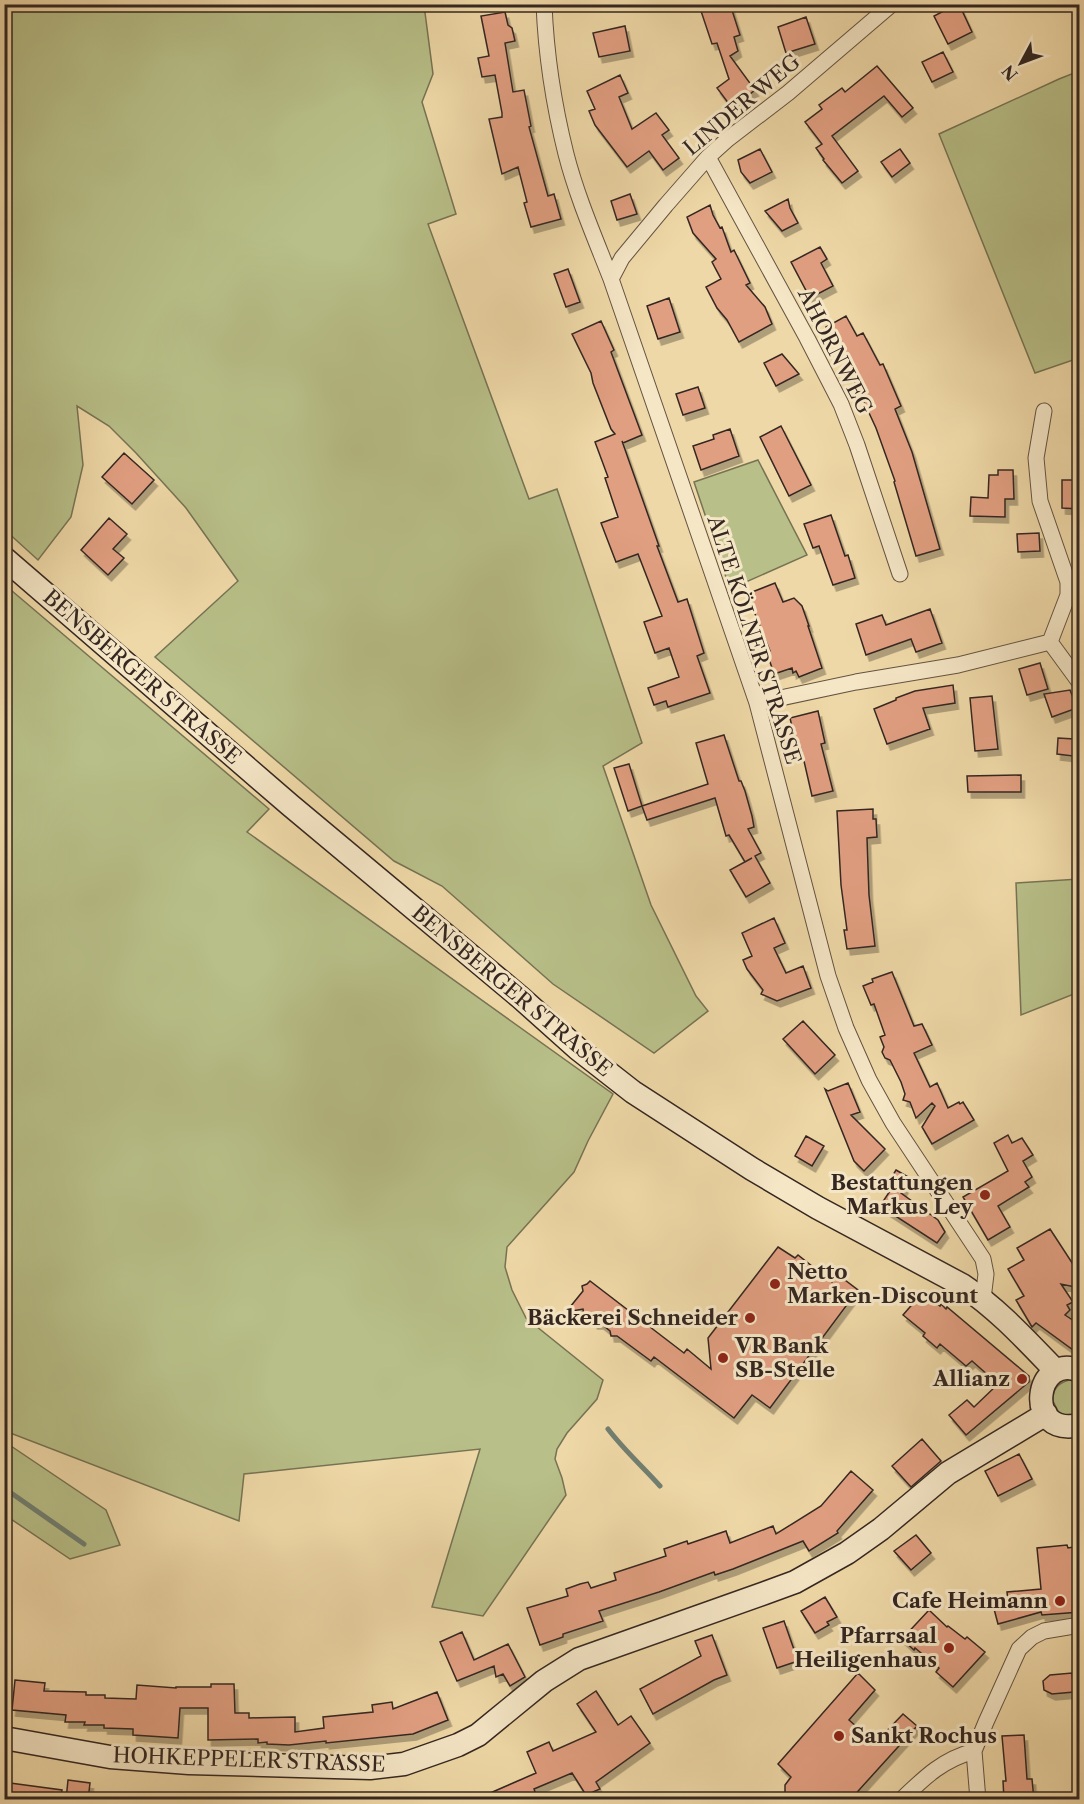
<svg xmlns="http://www.w3.org/2000/svg" width="1084" height="1804" font-family="'Libre Caslon Text',serif">
<defs>
<filter id="shadow"><feDropShadow dx="3.5" dy="6" stdDeviation="0" flood-color="#0004"/></filter>
</defs>
<rect width="100%" height="100%" fill="#efd8a7"/>
<filter id="stains"><feTurbulence type="fractalNoise" baseFrequency=".00333" numOctaves="4"/><feColorMatrix values="0 0 0 0 .2 0 0 0 0 .09 0 0 0 0 .02 0 0 0 .5 -.17"/></filter>
<radialGradient id="worn" r=".72"><stop offset=".6" stop-color="#630" stop-opacity="0"/><stop offset="1" stop-color="#630" stop-opacity=".3"/></radialGradient>
<path fill="#b8bf88" stroke="#767354" stroke-width="1.5" d="M4,5h420l9,69 -11,28 34,112 -28,10 101,275 28,-10 85,254 -39,23 48,139 45,91 12,15 -54,42 -101,-69 -111,-98 -48,-25 -239,-204 83,-76 -52,-73 -50,-55 -27,-27 -32,-20 6,59 -12,52 -33,43 -33,-30z
M1079,71v287l-44,15 -96,-239 120,-55z
M758,460l49,95 -77,34 -36,-107z
M5,585l264,224 -22,23 366,262 -25,47 -14,31 -67,75 -2,20 7,23 14,28 77,62 -6,19 -30,34 -10,16 -2,10 7,19 4,17 -83,121 -51,-9 48,-158 -236,25 -5,47 -234,-90z
M1079,879v113l-58,23 -5,-132z
M1069,1380l10,2v33l-7,2 -13,-4 -6,-12c-1,-11 5,-18 16,-21z
M5,1442l101,68 14,35 -50,14 -65,-44z"/>
<g fill="none" stroke-linecap="round" stroke-linejoin="round">
<path stroke="#717f71" stroke-width="5" d="M608,1429c16,21 35,38 52,57
M4,1488l80,56"/>
</g>
<path fill="#e19f81" stroke="#342721" stroke-width="1.5" filter="url(#shadow)" d="M710,4h20l10,31 -6,2 4,14 -8,5 25,34 -23,18 -15,-20 12,-9 -12,-36 -5,1 -12,-36z
M957,4h2l13,28 -24,12 -14,-28z
M505,12l3,13 4,3 3,13 -10,2 8,49 11,-2 7,36 -2,1 19,69 6,-2 7,25 -30,8 -7,-24 3,-1 -9,-35 -16,7 -13,-55 13,-2v-4l-7,-38 -13,2 -4,-19 11,-2 -8,-40z
M806,17l9,27 -29,9 -8,-26z
M625,26l5,25 -31,6 -6,-24z
M943,52l10,20 -21,10 -10,-20z
M877,66l36,42 -11,9 -18,-21 -52,40 26,35 -16,12 -19,-23 1,-1 -8,-11 6,-4 -17,-22 17,-13 -3,-4 23,-17 3,4z
M620,75l8,18 -9,4 13,32 24,-16 13,17 -7,5 17,23 -16,12 -14,-19 -22,16 -32,-42 -6,-14 6,-2 -8,-18z
M760,149l12,23 -22,11 -9,-11 -3,-12z
M900,149l10,14 -18,14 -11,-15z
M630,194l7,20 -20,6 -6,-19z
M788,199l2,9 8,15 -16,8 -17,-20z
M710,205l3,10 7,13 2,-1 9,25 3,-2 16,33 -4,2 19,22 7,17 -33,18 -12,-22 -10,-12 -11,-21 15,-8 -9,-17 4,-3 -23,-26 -6,-16z
M820,247l7,12 -6,4 12,23 -23,12 -19,-36z
M568,269l12,33 -14,5 -12,-33z
M669,298l11,34 -22,7 -11,-33z
M846,316l11,20 6,-3 17,32 3,-1 18,42 -6,3 17,43 28,97 -24,7 -22,-74 1,-1 -19,-53 -31,-67 -19,-34z
M601,321l13,29 -3,2 31,83 -19,8 -1,-2 37,105h-2l21,56 9,-3 17,54 -7,3 13,37 -42,14 -2,-6 -12,4 -6,-17 31,-11 -10,-29 -14,5 -11,-31 18,-6 -24,-62 -22,8 -15,-39 17,-6 -13,-39 3,-1 -13,-35 20,-8 -4,-5 -18,-46 -2,-10 -19,-39z
M782,354l17,20 -23,12 -12,-23z
M698,387l7,21 -22,7 -7,-21z
M781,426l30,59 -22,11 -29,-59z
M730,429l9,27 -38,14 -8,-24 21,-7 -1,-4z
M124,453l30,27 -22,24 -30,-27z
M998,470h15l1,29h-9v18l-35,-1 1,-19 17,1 1,-23h9z
M1062,480h18v29l-18,-1z
M831,515l14,41 3,-1 7,23 -22,7 -14,-39 -6,2 -9,-24z
M109,518l18,16 -14,15 11,9 -16,17 -27,-25z
M1039,533l1,18 -22,1 -1,-18z
M775,583l8,19 11,-4 8,8 7,20h-1l14,42 -23,9 -3,-6 -3,2 -1,-5 -18,6 -7,-21 3,-2 -23,-57z
M930,609l12,34 -26,9 -5,-13 -45,16 -10,-31 26,-9 4,10z
M1040,663l8,26 -21,6 -8,-26z
M953,685l2,18 -32,5 7,21 -43,15 -13,-35 22,-9v-2l19,-7z
M1070,690l7,18 -25,9 -8,-23z
M992,696l6,53 -23,2 -5,-53z
M818,711l7,32 -4,1 12,47 -21,5 -11,-48 -4,1 -7,-31z
M724,735l15,46h2l4,10 7,25 2,11 -6,2 13,24 -6,3 15,27 -24,14 -16,-27 22,-12 -7,4 -16,-27 -3,1 -11,-38 -68,22 -5,-14 66,-22 -12,-41z
M1058,738l16,1 -1,17 -16,-2z
M629,764l13,42 -14,5 -14,-43z
M1021,775v17h-53l-1,-16z
M873,809v10h3l1,18 -10,1 2,57 6,51 -28,3 -3,-19h3l-6,-45 -4,-74z
M774,918l11,25 -11,5 12,25 17,-7 8,22 -34,13 -16,-7 2,-4 -16,-21 -4,-9 9,-4 -10,-23z
M892,972l22,54 8,-2 10,21 -18,8 16,34 7,-4 11,25 11,-6 1,2 3,-2 11,18 -42,24 -10,-17 13,-21 -3,-3 -16,15 -6,-16 -7,-2 2,-6 -4,-12 -11,-22 -5,-2 -3,-6 2,-5 -4,-10 5,-2 -11,-31 -3,1 -8,-19 10,-4 -1,-3z
M803,1021l32,34 -20,19 -32,-35z
M848,1083l12,29 -9,3 34,34 -21,22 -10,-10 -29,-72 3,2z
M1008,1135l4,8 10,-5 11,17 -10,6 9,16 -7,5 4,5 -31,19 12,21 -22,13 -25,-43 45,-26 -14,-28z
M806,1136l18,10 -12,20 -17,-10z
M896,1170l14,8 -9,15 37,27 7,12 -8,11 -57,-37 10,-15 -5,-3z
M1050,1229l30,46v13l-19,-4 12,18 -6,3 3,5 -5,5 15,10v30l-44,-32 -4,4 -16,-27 8,-4 -16,-27 16,-9 -7,-12z
M778,1247l17,11 3,-3 34,27 5,-8 21,16 -88,118 -18,-13 -18,23 -80,-61 -3,4 -34,-25h-6l-1,-5 -10,-8h-6l-2,-8 -8,1 -1,-7 -17,3 17,-21 -1,-5 5,-2 3,-3 94,72 3,-4 24,20 -3,-31z
M923,1292l17,14 1,-2 5,5 1,-2 82,69v6l-63,53 -17,-20 18,-15 7,7 24,-23 -26,-23 -6,5 -26,-22 -3,4 -14,-12 2,-3 -22,-18z
M922,1439l19,22 -30,26 -19,-21z
M1019,1454l13,25 -34,17 -13,-25z
M851,1471l22,19 -36,41 1,2 -29,18 -6,-10 -70,28 -18,6 -1,-3 -55,20 -60,19 4,10 -40,13v3l-23,8 -13,-37 41,-12 -2,-7 14,-5 8,-2 3,6 25,-8 -2,-7 52,-17 -2,-7 23,-8 1,3 38,-13 4,12 43,-17 3,8 45,-28z
M916,1535l15,18 -20,17 -17,-19z
M1067,1545l1,3 12,-2v66l-38,3 -1,-3 -43,12 -5,-19 15,-4 -1,-9 34,-3 -4,-41z
M825,1597l12,20 -10,5 2,3 -14,8 -14,-22z
M929,1610l18,17 1,-1 17,13 2,-2 18,15 -32,35 -17,-15 3,-4 -24,-20 -1,2 -12,-11z
M784,1621l14,40 -21,7 -14,-40z
M462,1632l12,28 34,-16 17,33 -15,9 -7,-12 -7,3 -2,-11 -37,15 -17,-39z
M712,1635l15,40 -13,5 -61,34 -13,-25 61,-33 -6,-15z
M858,1673l17,17 -26,30 26,23 28,-29 14,12 -67,74h-65v-15l6,-8 -13,-13z
M1072,1673l2,19 -22,2 -8,-4 -1,-9 7,-6z
M15,1680l30,3 -1,8 42,1v3h19v3l31,1 1,-14 39,3v-1h35v-3h23l1,29h14v5l46,-1v15l29,-4 -1,-11 50,-5 -1,-7 20,-3 1,7 44,-17 11,28 -35,14 -87,9v-2l-37,4 -22,-1v-2l-9,1v-4l-50,1v-32h-28l-2,30 -45,-3v-6l-29,-1v-3h-20l1,-3h-20l1,-7 -54,-5z
M596,1691l22,34 13,-9 19,27 -54,39 4,7 -14,6 -14,-22 -38,16 4,11h-64l62,-27 -9,-21 22,-10 4,9 43,-19 -19,-28z
M1024,1735l3,44h5l2,21h-30l-1,-19h3l-4,-45z
M68,1780l22,3 -2,17h-22z
M10,1783l52,7 -1,10h-53z"/>
<g fill="none" stroke-linecap="round" stroke-linejoin="round">
<defs>
<path id="street" d="M544,4c2,51 10,102 22,150 11,43 29,84 45,125l146,424 71,273 18,52 23,52 24,43 90,136 3,15 -3,25
M708,157l99,181 34,66 16,41 43,129
M611,279l11,-21 44,-53 42,-48 20,-18 60,-46 104,-89
M1044,411l-8,47 4,43 28,81v13l-18,47
M1050,642l30,41
M757,703l99,-21 102,-17 92,-23
M901,1800c24,-23 41,-40 73,-49
M978,1800l-4,-49 12,-29 33,-73 13,-12 12,-6 36,-6"/>
<path id="secondary" d="M4,558l286,247 231,193 57,51 55,43 119,77 66,39 144,77c36,24 64,55 94,86
M1080,1371c-45,-20 -58,67 0,54
M4,1738l106,19 79,6 181,5 34,-4 54,-19 20,-10 66,-54 35,-22 186,-66 30,-11 52,-29 34,-24 67,-56 98,-59"/>
</defs>
<use href="#street" stroke="#635342" stroke-width="17"/>
<use href="#secondary" stroke="#342721" stroke-width="25"/>
<use href="#street" stroke="#f5e6c6" stroke-width="15"/>
<use href="#secondary" stroke="#f5e6c6" stroke-width="22"/>
</g>
<g fill="#8f2418" stroke="#f5e6c6" stroke-width="2">
<circle cx="985" cy="1195" r="6"/>
<circle cx="775" cy="1284" r="6"/>
<circle cx="750" cy="1318" r="6"/>
<circle cx="723" cy="1358" r="6"/>
<circle cx="1022" cy="1379" r="6"/>
<circle cx="1060" cy="1601" r="6"/>
<circle cx="949" cy="1648" r="6"/>
<circle cx="839" cy="1736" r="6"/>
</g>
<g text-anchor="middle" stroke-width="6" stroke-linejoin="round" paint-order="stroke">
<g font-size="21" fill="#342721" stroke="#f5e6c6">
<text transform="translate(742 105) rotate(-40)" y="7">LINDER WEG</text>
<text transform="translate(835 351) rotate(63)" y="7">AHORNWEG</text>
<text transform="translate(754 640) rotate(72)" y="7">ALTE KÖLNER STRASSE</text>
<text transform="translate(142 677) rotate(41)" y="7">BENSBERGER STRASSE</text>
<text transform="translate(512 991) rotate(40)" y="7">BENSBERGER STRASSE</text>
<text transform="translate(249 1760) rotate(2)" y="7">HOHKEPPELER STRASSE</text>
</g>
<g font-size="21" font-weight="bold" fill="#342721" stroke="#f5e6c6" text-anchor="end">
<text x="973" y="1190">Bestattungen<tspan x="973" dy="24">Markus Ley</tspan></text>
<text x="787" y="1279" text-anchor="start">Netto<tspan x="787" dy="24">Marken-Discount</tspan></text>
<text x="738" y="1325">Bäckerei Schneider</text>
<text x="735" y="1353" text-anchor="start">VR Bank<tspan x="735" dy="24">SB-Stelle</tspan></text>
<text x="1010" y="1386">Allianz</text>
<text x="1048" y="1608">Cafe Heimann</text>
<text x="937" y="1643">Pfarrsaal<tspan x="937" dy="24">Heiligenhaus</tspan></text>
<text x="851" y="1743" text-anchor="start">Sankt Rochus</text>
</g>
</g>
<rect width="1084" height="1804" fill="none" stroke="#efd8a7" stroke-width="24"/>
<rect x="6" y="6" width="1072" height="1792" fill="none" stroke="#342721" stroke-width="3"/>
<rect x="12" y="12" width="1060" height="1780" fill="none" stroke="#342721" stroke-width="1.5"/>
<g transform="translate(1021 63) rotate(229)" stroke="#f5e6c6" stroke-width="4.5" paint-order="stroke">
<path d="M0-4.5L10 22L0 15L-10 22Z" fill="#342721"/>
<text y="-9" font-size="16" font-weight="bold" text-anchor="middle" fill="#342721">N</text>
</g>
<rect width="100%" height="100%" filter="url(#stains)"/>
<rect width="100%" height="100%" fill="url(#worn)"/>
</svg>
